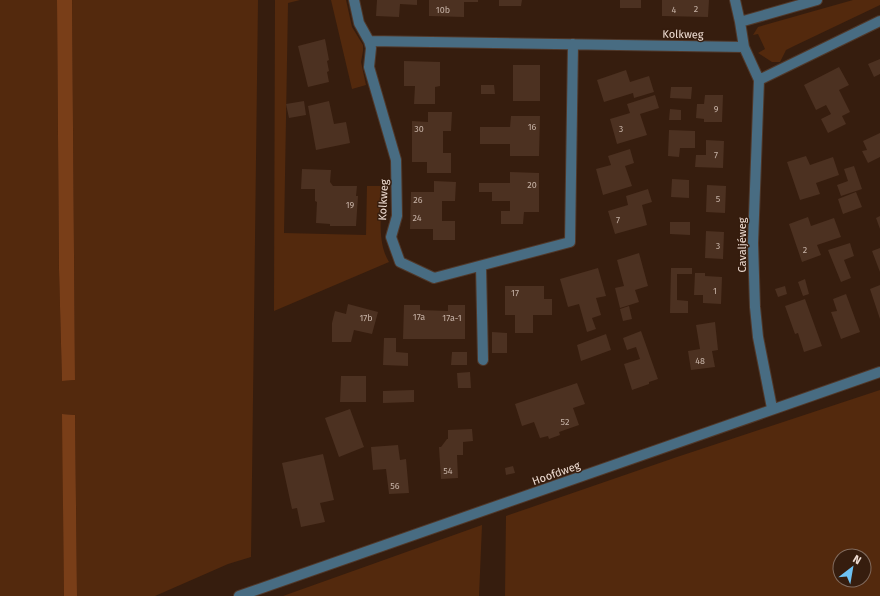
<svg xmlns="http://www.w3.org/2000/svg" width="880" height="596" font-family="'Fira Sans',sans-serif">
<rect width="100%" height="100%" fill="#361d0e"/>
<path fill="#53290d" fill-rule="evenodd" d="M0,0h57l2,269 3,112 13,-1 -3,-380h186l-7,557 -23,7 -73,32h-78l-2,-181 -12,-1 1,182h-64z
M275,0h25l-12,3 -4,230 82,2 1,-49h15c0,24 -6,55 7,76l-115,49z
M331,0h15l6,27 11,18v6l-2,11 5,23 -14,4z
M853,0h27v5l-86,41 -8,4 -6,12h-8l-14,-9 7,-4 -7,-15 -5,1 5,-8z
M880,390v206h-375l1,-80 171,-59zM840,556h24v24h-24z
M482,525l-3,71h-196z"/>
<path fill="#793e18" d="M57,0h15l3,380 -13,1 -3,-112z
M62,414l13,1 2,181h-13z"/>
<path fill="#4c3121" d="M377,0h40v5l-17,-1 -1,13 -23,-1z
M429,0h49v2h-14v15l-35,-1z
M499,0h23l-1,6h-22z
M620,0h21v8h-21z
M662,0h47l-1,17 -46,-1z
M325,39l4,21 -2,1 2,10 -2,1 2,10 -21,5 -10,-41z
M880,59v15l-6,3 -6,-13z
M404,61l36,1v24l-5,1v17h-21l1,-18h-11z
M513,65h27v36h-27z
M839,67l10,18 -10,5 11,22 -8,4 4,8 -18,9 -7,-14 10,-5 -5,-9 -10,5 -12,-25z
M626,70l4,12 19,-6 5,16 -20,6 -1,-5 -29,9 -7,-22z
M481,85h13l1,9h-14z
M671,87h21l-1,12 -21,-1z
M655,95l4,13 -19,6 7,21 -30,9 -7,-25 20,-6 -3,-9z
M705,95h18l-1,27h-18v-3l-8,-1 1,-14h7z
M304,101l2,14 -17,3 -3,-14z
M329,101l5,23 12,-2 4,21 -34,7 -8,-44z
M670,109l11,1v10h-12z
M428,112h24l-1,19h-8v22h8v20h-24v-11h-15v-41l16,1z
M511,116h29l-1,40h-29v-12h-30v-17h30z
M669,130l26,1v17h-15l-1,9 -11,-1z
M880,133v24l-12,6 -6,-12 5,-1 -4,-9z
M706,140l18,1 -1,27 -28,-1 1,-12h10z
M630,149l4,14 -9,3 7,20 -29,9 -7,-26 15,-4 -3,-9z
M806,156l4,9 23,-8 6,18 -23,8 4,11 -20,6 -13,-38z
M854,166l8,23 -21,7 -4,-11 11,-4 -4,-12z
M302,169l29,1 -1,12 3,4h24l-1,10h2l-2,30h-26v-2l-14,-1 1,-21 -2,-1v-12h-14z
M510,172l29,1v39h-15l-1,12h-22v-13h9v-10h-18v-9h-13v-9h31z
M672,179l17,1v18l-18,-1z
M434,181l22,1 -1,19h-13v20h13v19h-22v-11h-23l1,-37h23z
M707,185l19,1 -1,27 -19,-1z
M648,189l4,13 -10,3 5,20 -32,9 -7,-23 20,-6 -2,-9z
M856,192l6,15 -19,7 -5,-15z
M880,216v13l-4,-11z
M808,217l3,9 23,-8 7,19 -24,8 4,10 -19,7 -13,-38z
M670,222h20v13l-20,-1z
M706,231l18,1 -1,27 -18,-1z
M850,243l4,13 -10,4 7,18 -10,4 -13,-32z
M880,248v24l-8,-21z
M639,253l9,33 -13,4 4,12 -19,6 -5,-20 9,-2 -7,-26z
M598,268l8,28 -10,2 5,17 -9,3 4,11 -9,3 -8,-28 -11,3 -8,-28z
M671,268h21v6h-15v26l11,1v12h-18z
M695,273h10v3l17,1 -1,27 -18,-1v-8h-9z
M805,279l4,15 -6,2 -5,-14z
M880,285v34l-10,-30z
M505,286h39v13h8v16h-19v18h-18v-18h-10z
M785,286l2,8 -9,3 -3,-8z
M846,294l14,38 -19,7 -10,-27 6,-1 -4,-12z
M805,299l17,47 -18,6 -6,-19 -3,1 -10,-28z
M348,304l30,8 -6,22 -18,-4 -3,12h-19v-19l3,-12 11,3z
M404,305h16v5l28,1v-6h17v34h-62z
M629,306l3,13 -9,2 -3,-12z
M715,322l3,28 -6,1 3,16 -24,3 -3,-19 12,-2 -4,-24z
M641,331l17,48 -9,3v2l-17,6 -8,-26 16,-5 -4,-12 -9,3 -4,-12z
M492,332l15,1v20h-15z
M606,334l5,16 -30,11 -4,-16z
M384,338h12v14l12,1v13l-25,-1z
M452,352h15v13h-16z
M470,372l1,16h-13l-1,-15z
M341,376h25v26h-26z
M577,383l8,21 -12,4 6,17 -20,7 1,3 -11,4 -1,-3 -8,2 -6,-16 -12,4 -7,-22z
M414,390v12l-31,1v-12z
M350,409l14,38 -25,10 -14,-39z
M472,429l1,12 -10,1v13h-6l1,23 -17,1 -2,-32h2l6,-8h1v-9z
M398,445l2,15 6,-1 3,34 -20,1 -3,-25 -13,1 -2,-23z
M323,454l11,46 -14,3 5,19 -24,5 -4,-19 -5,1 -10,-46z
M513,466l2,7 -9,2 -1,-7z"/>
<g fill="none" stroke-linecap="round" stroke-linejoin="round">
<defs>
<path id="minor" d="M354,0l5,23 10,18
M735,0l5,22
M573,44l-3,198 -136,36 -34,-16 -9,-25 6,-21 -1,-56 -27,-93 2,-19 -2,-7 375,6
M759,80l121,-59
M481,266l2,94
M772,408l-14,-71 -3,-30 -2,-64 6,-163 -15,-33 -4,-25 77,-22
M239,596l641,-224"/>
</defs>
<use href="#minor" stroke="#50382a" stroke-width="12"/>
<use href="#minor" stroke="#486c82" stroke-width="10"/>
</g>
<g text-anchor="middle" stroke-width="3" stroke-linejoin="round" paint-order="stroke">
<g font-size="9" fill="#c6b2a6">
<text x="696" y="12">2</text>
<text x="443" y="13">10b</text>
<text x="674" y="13">4</text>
<text x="716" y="112">9</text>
<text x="532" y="130">16</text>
<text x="419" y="132">30</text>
<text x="621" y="132">3</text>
<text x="716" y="158">7</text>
<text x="532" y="188">20</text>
<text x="718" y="202">5</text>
<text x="418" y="203">26</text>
<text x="350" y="208">19</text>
<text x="417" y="221">24</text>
<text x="618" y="223">7</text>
<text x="718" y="249">3</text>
<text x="805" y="253">2</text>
<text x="715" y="294">1</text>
<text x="515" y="296">17</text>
<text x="419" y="320">17a</text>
<text x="366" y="321">17b</text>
<text x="452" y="321">17a-1</text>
<text x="700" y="364">48</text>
<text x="565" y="425">52</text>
<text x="448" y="474">54</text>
<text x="395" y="489">56</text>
</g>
<g font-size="11" fill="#efddd3" stroke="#361d0e">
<text transform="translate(683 34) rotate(1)" y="4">Kolkweg</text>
<text transform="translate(383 200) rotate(-87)" y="4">Kolkweg</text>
<text transform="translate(742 245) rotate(-90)" y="4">Cavaljéweg</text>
<text transform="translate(556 473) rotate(-20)" y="4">Hoofdweg</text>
</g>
</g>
<g transform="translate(852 568) rotate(31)"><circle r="19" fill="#361d0e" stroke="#806a5d"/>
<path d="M0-3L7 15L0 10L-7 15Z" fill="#6ec2f3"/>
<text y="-6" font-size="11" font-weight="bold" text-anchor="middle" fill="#efddd3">N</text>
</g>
</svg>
